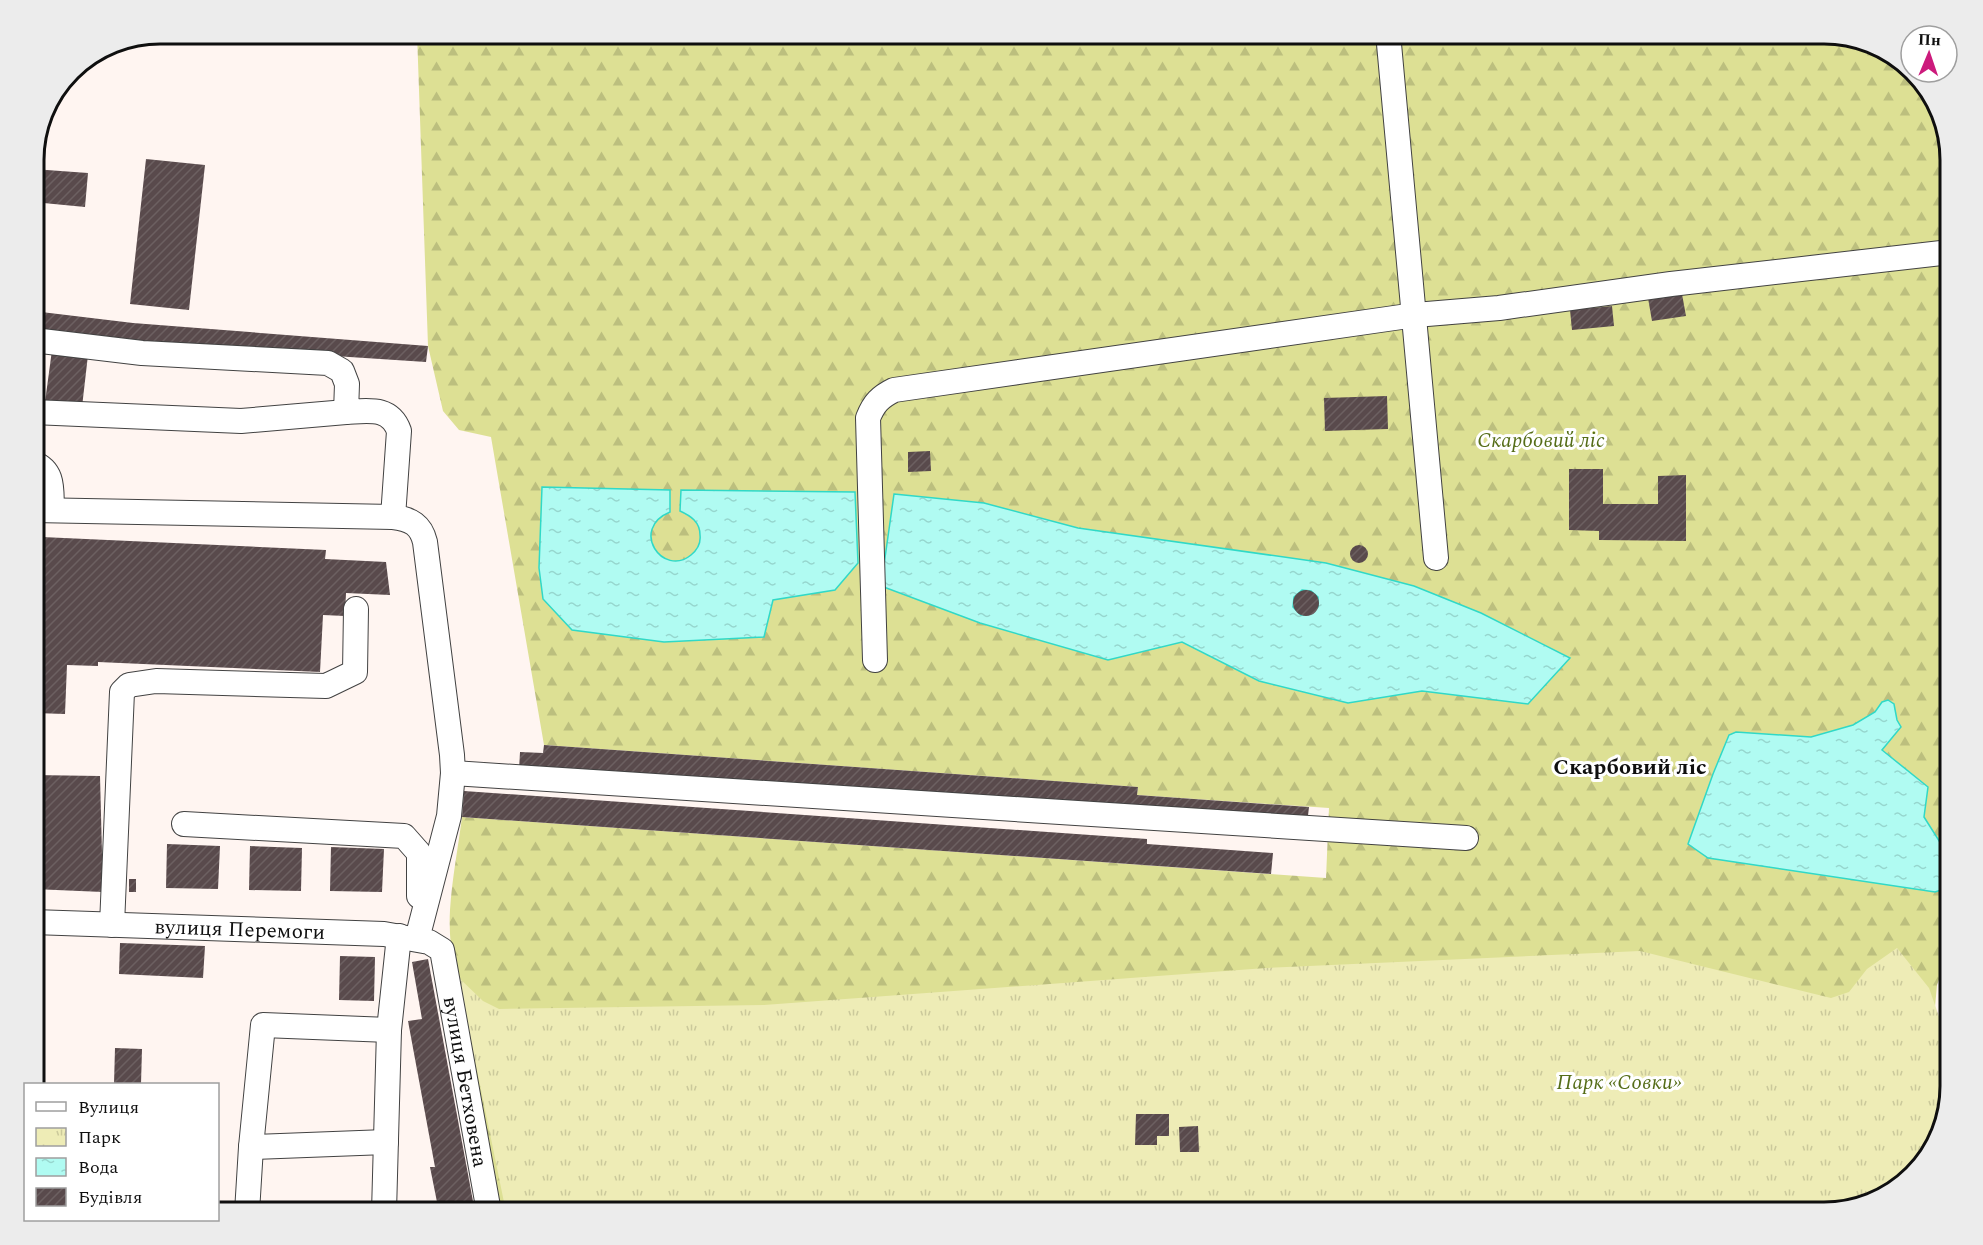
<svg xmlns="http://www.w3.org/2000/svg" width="1983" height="1245" font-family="Spectral,serif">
<defs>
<pattern id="forest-firs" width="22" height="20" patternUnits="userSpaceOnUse" patternTransform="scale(1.5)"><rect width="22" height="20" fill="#dde094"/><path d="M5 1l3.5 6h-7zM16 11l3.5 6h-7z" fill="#bcbf7e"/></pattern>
<pattern id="park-tufts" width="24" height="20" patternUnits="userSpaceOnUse" patternTransform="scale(1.5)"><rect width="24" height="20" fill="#eeecb6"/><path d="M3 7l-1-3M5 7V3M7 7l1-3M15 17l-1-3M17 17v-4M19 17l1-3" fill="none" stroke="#cbc99b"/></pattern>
<pattern id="water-ripples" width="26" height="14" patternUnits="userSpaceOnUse" patternTransform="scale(1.5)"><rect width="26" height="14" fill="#b0fbf2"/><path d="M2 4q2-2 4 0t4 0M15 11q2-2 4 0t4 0" fill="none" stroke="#96d6ce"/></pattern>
<pattern id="building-hatch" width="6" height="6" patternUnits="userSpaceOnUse" patternTransform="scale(1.5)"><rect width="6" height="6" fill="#594a4c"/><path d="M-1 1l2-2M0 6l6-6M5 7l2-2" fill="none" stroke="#6c6061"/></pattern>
</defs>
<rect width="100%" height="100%" fill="#fff5f1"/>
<path fill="url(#forest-firs)" d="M417,33h1407l70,21 39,42 17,63v791l-13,35 -3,33 16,68 -21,70 -42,39 -63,17h-1329l-29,-197c-11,-33 -18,-71 -16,-105 2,-31 8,-62 12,-93l864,61 3,-70 -192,-13 1,-8 -594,-42 -53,-308 -32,-7 -16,-19 -15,-65z"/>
<path fill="url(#park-tufts)" d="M1897,948l32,40 21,60v38l-21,70 -42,39 -63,17h-1318l-48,-235 25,24 16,8 265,-4 502,-37 374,-17 191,47 18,-6 18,-23z"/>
<path fill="url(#water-ripples)" stroke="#30d9c7" stroke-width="1.5" fill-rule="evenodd" d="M542,487l128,3v22c-41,17 -7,66 21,43 6,-5 10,-12 9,-20 0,-13 -9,-19 -20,-24l1,-21 174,2 3,71 -23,27 -62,10 -9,37 -100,5 -92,-12 -29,-31 -4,-31z
M894,494l90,9 94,25 248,35 88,23 67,27 89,45 -42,46 -106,-13 -74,12 -89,-22 -77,-39 -74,18 -128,-37 -99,-37zM1302,590l9,1 7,6v10l-7,7 -10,1 -8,-8 1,-10z
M1888,700l6,4 3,16 4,7 -19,23 46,37 -4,30 26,41v21l-3,9 -12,4 -227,-34 -20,-14 25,-70 16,-39 7,-3 75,5 42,-12 22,-13 7,-10z"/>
<path fill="url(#building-hatch)" d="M146,159l59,6 -16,145 -59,-6z
M33,169l55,4 -3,34 -52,-5z
M1682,294l4,22 -34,5 -4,-23z
M1612,306l2,20 -42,4 -2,-20z
M33,311l100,12 295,23 -2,16 -292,-19 -101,-12z
M52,350l36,5 -6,52 -37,-5z
M1387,396l1,33 -63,2 -1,-33z
M930,451l1,20 -23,1v-20z
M1569,469h34v35h55v-28l28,-1v66l-87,-1v-9l-30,-1z
M33,476h9l-1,24h-8z
M42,537l284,13 -1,9 61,3 4,33 -44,-2 -1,23 -22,-1 -3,57 -222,-10v4l-31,-1 -2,49 -31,-1z
M1350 554a9 9 0 1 1 18 0a9 9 0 1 1-18 0Z
M1293 603a13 13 0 1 1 26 0a13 13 0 1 1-26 0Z
M544,745l594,42 -1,8 172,12 -2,17 -788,-54 1,-18 23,1z
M33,775l67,1 3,116 -70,-3z
M464,791l683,48v5l126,9 -2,21 -809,-57z
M167,844l53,2 -2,43 -52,-1z
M250,846l52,2 -1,43 -52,-1z
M331,847l53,2 -2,43 -52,-1z
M129,879h7v13h-7z
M33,943h12l-1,22h-11z
M120,943l85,3 -2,32 -84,-4z
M340,956l35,1 -1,44 -35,-1z
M428,959l47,253h-36l-9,-45h5l-27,-146 14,-2 -10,-57z
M115,1048l27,1 -1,35h-27z
M1136,1114h33v22h-12v9h-22z
M1198,1126l1,26h-19l-1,-25z"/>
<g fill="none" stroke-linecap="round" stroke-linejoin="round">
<defs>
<g id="minor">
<path d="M1388,33l48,525"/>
<path d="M33,340l109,13 186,10 14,8 5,13 -1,28c22,-1 44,-6 53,19l-6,86c18,2 28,8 32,25l27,213 1,18 -4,43 -32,123"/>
<path d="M33,412l208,9 105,-9"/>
<path d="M33,463c22,8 18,28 19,47"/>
<path d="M33,510l360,7"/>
<path d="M875,660l-7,-242c6,-15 12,-21 26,-28l521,-75 84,-7 172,-24 279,-32"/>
<path d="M453,773l1013,65"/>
<path d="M184,824l220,12 15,17v43"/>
<path id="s1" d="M33,922l351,12 45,8 13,8 47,262"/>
<path d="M112,925l10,-233 7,-7 27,-4 170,5 29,-14 1,-63"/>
<path d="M251,1147l135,-5"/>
<path d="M247,1212l4,-65 12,-122 126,5"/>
<path d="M384,1212l5,-182 10,-94"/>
</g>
</defs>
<use href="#minor" stroke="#424242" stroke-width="26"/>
<use href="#minor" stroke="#fff" stroke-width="24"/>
</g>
<g text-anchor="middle" stroke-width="6" stroke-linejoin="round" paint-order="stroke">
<g font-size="21" font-style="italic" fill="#556d18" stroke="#fff">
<text x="1541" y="447">Скарбовий ліс</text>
<text x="1619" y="1089">Парк «Совки»</text>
</g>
<g font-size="21" fill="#0f0f0f" stroke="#fff">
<text dy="7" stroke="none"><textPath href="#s1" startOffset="207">вулиця Перемоги</textPath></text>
<text dy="7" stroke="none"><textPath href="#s1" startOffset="546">вулиця Бетховена</textPath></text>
</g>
<g font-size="22" font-weight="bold" fill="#0f0f0f" stroke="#fff">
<text x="1630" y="774">Скарбовий ліс</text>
</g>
</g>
<path d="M0 0H1983V1245H0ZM160 44H1824A116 116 0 0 1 1940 160V1086A116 116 0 0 1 1824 1202H160A116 116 0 0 1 44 1086V160A116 116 0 0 1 160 44Z" fill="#ececec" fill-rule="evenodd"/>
<path fill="none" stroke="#0f0f0f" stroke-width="3" d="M160 44H1824A116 116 0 0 1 1940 160V1086A116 116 0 0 1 1824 1202H160A116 116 0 0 1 44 1086V160A116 116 0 0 1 160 44Z"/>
<rect x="24" y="1083" width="195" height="138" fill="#ffffff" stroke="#9f9f9f" stroke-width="1.5"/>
<rect x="36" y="1102" width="30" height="9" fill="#ffffff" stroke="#9f9f9f" stroke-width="1.5"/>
<text x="78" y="1113" font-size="18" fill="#0f0f0f">Вулиця</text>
<rect x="36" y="1128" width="30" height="18" fill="url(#park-tufts)" stroke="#9f9f9f" stroke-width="1.5"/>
<text x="78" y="1143" font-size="18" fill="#0f0f0f">Парк</text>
<rect x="36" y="1158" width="30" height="18" fill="url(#water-ripples)" stroke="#9f9f9f" stroke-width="1.5"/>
<text x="78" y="1173" font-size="18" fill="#0f0f0f">Вода</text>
<rect x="36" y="1188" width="30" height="18" fill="url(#building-hatch)" stroke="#9f9f9f" stroke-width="1.5"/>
<text x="78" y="1203" font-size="18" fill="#0f0f0f">Будівля</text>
<g transform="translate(1929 54) rotate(2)"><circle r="28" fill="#ffffff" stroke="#9f9f9f" stroke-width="1.5"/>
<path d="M0-4.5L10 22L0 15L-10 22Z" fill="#cc1a7c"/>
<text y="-9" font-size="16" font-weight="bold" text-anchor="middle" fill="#0f0f0f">Пн</text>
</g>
</svg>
